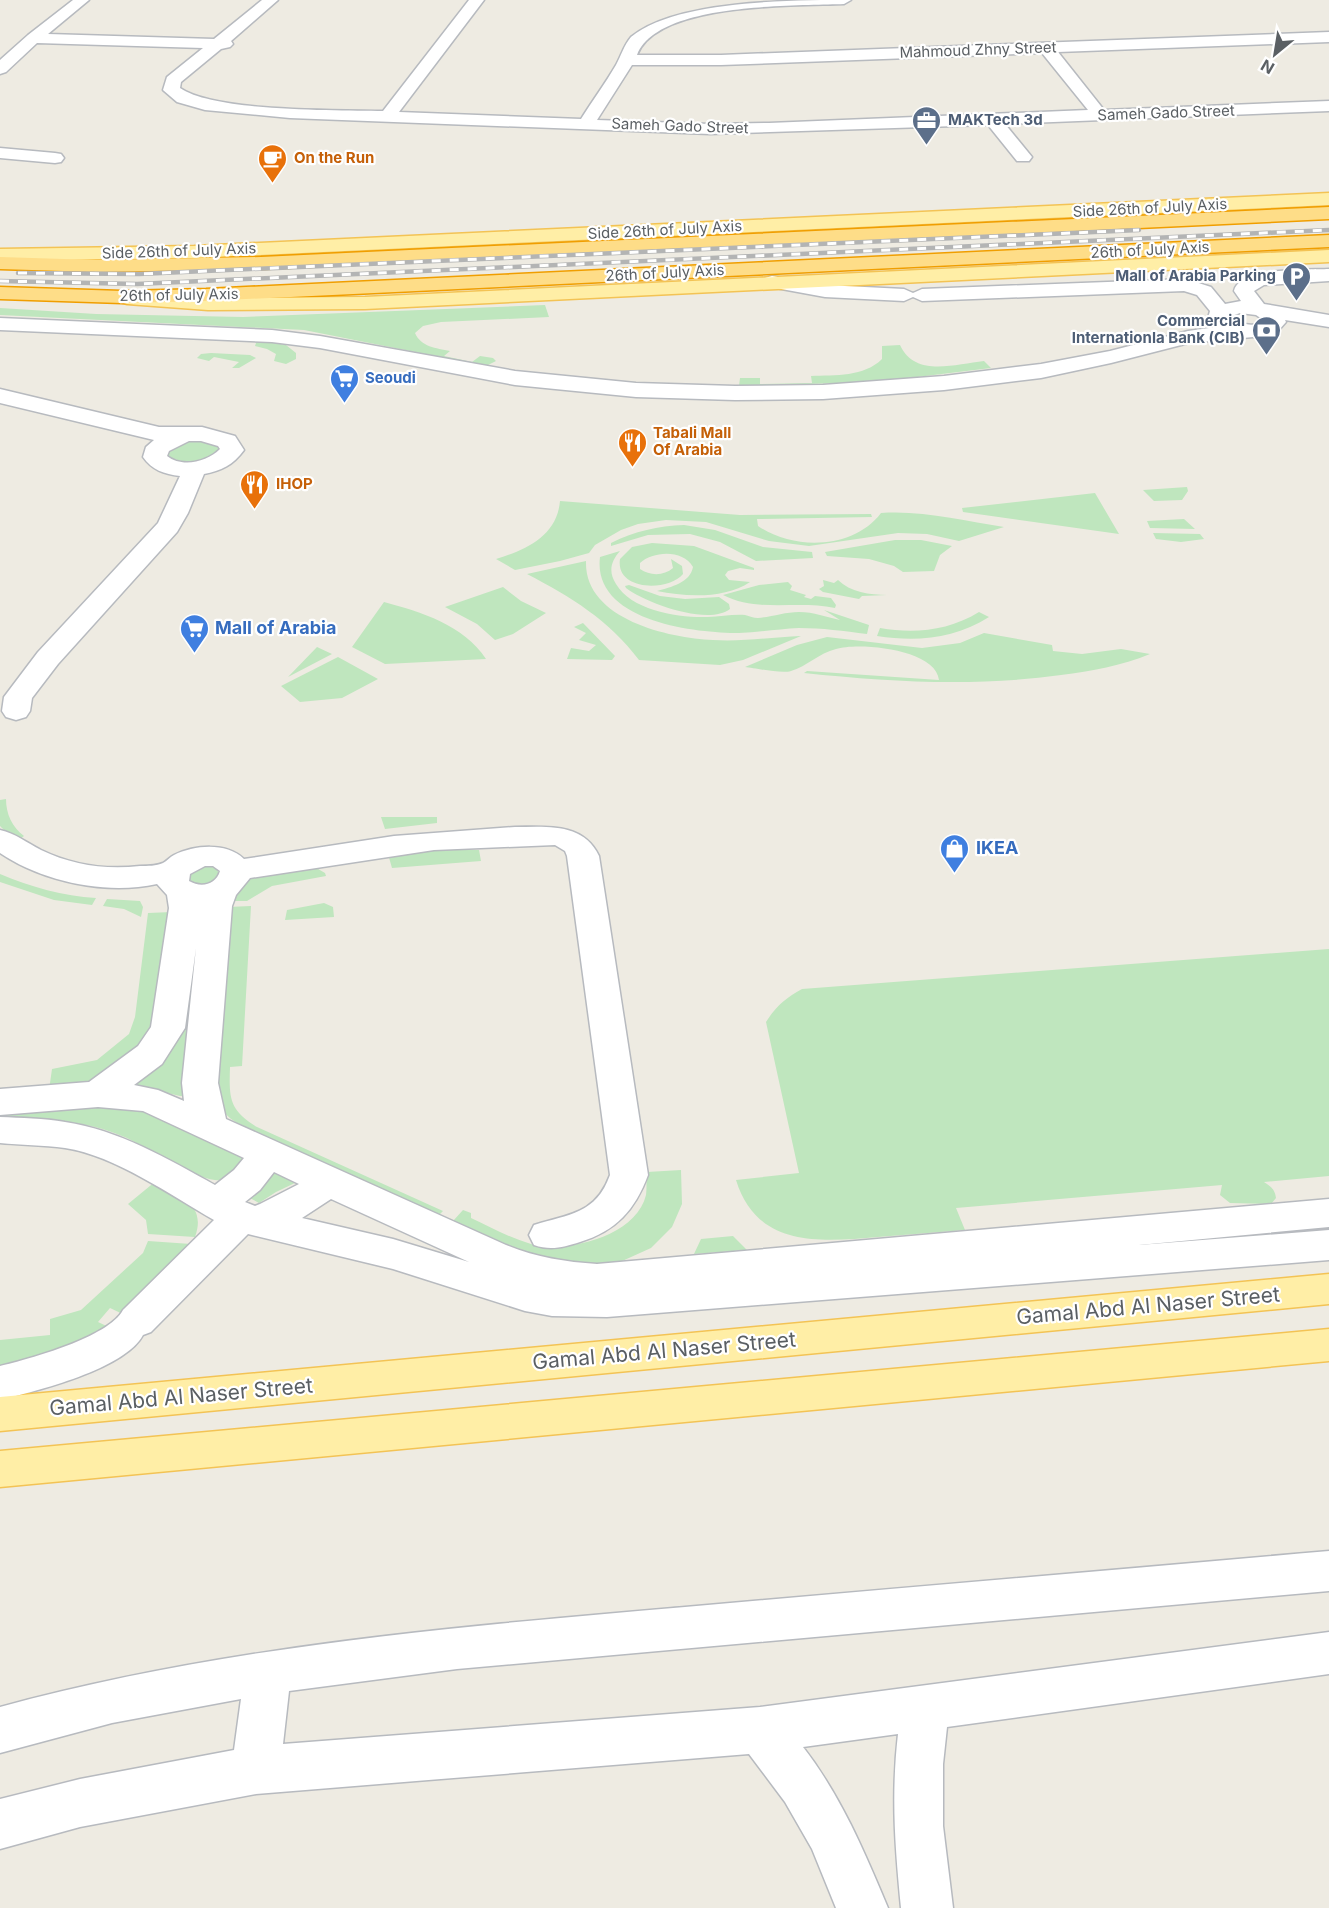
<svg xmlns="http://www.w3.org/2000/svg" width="1329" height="1908" font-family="Inter,sans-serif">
<rect width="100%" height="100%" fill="#eeebe2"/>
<path fill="#bfe6be" d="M545,305l4,12 -108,5 -18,4 -8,7c6,14 21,15 35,18l-6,5 28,6 8,-6 13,2 3,3 -10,5 -182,-36 -304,-15v-7l96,6 147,3z
M257,340l29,5 10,8v6l-10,5 -12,-3 2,-7 -9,-5 -12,-3z
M900,345c15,33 55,19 84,16l7,7 -115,14 -137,4 1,-8h20v6l52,-1 -1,-7c24,-1 53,1 71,-17v-13z
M211,353l39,2 6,3 -17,10h-7l7,-6 -25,-5 -5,4 -12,-3 4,-4z
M193,437l28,10c-8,17 -40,19 -54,8v-8z
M1187,487l1,4 -6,9 -28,1 -11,-11z
M1095,493l24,41 -156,-22 -1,-4z
M560,501l180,14 131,-1 1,3 -115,2 1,7c36,25 96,23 123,-13 41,-3 83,8 123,14l-45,14 -32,-7 -29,-1 -89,13 -40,-5 -63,-19 -40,-2 -28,4 -17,6 -26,15 -6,8 -29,8 -45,9 -19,-11c30,-9 61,-23 64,-58z
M1184,519l11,10 -45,-1 -3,-7z
M684,525l31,5 48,17 49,5 1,6 -57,3 -36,-19 -30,-8 -42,1 -37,11v-3c24,-12 47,-17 73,-18z
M1153,533l47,1 4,5 -23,3 -25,-3z
M895,540h26l31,6 -12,9 -6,16 -31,1 -9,-6 -25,-7 -42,-3 -2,-4z
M652,543l42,3 60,22v2l-14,-2 -12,3 -3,4 4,5 21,2c-25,17 -64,15 -93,9 14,-4 33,-8 36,-24 -10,-18 -40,-16 -53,-4v6c10,7 24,7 33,-1l-2,-9 11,7 1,8c-15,18 -68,17 -63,-15l12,-12z
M620,551c-9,10 -12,21 -4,33 16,27 63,34 92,33 12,0 25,-3 37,-2 5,1 8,3 13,3 14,-1 27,-6 41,-6 15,0 27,5 41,8l-16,-10 45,15 -2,9c-23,-3 -45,-6 -68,-6 -20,1 -40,4 -60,5 -45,0 -147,-12 -139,-76z
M586,561c-2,58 82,77 127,79 29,2 59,-3 88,-4l-58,24 -23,5 -81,-5c-30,-40 -68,-63 -112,-86z
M823,580l11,3 4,-3c12,12 32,15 49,15l-25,1 -3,3 -36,-7 -4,-3 5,-3z
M788,582l4,4 -2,4 16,5 -2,2 7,2 4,-3 16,2 5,7 -1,3c-38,-8 -77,5 -112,-13l36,-10z
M629,585l31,11 25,3 34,-2 10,7 1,5c-22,17 -84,-6 -104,-21l-1,-2z
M503,587l18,14 25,12 -33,21 -18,6 -18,-16 -32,-17z
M384,602c37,10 80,23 102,57l-101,5 -33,-17z
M979,612l10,5c-35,22 -72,25 -112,19l3,-8c34,6 68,3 99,-16z
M583,623l32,33 -3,4 -45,-1 4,-11 18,3 7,-6 -17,-5 7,-7 -12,-6z
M984,633l68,12 1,6 29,3 39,-5 29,5c-29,12 -58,17 -89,21 -86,12 -171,7 -257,-2l3,-2 132,9c-3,-31 -80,-38 -103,-31 -17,4 -30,18 -45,22 -10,3 -36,-3 -46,-4l52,-22 30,-8 95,11 38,-5z
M317,647l15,7 -44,23z
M338,657l40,22 -36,19 -42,4 -19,-16z
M6,799c0,15 6,28 18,37l-5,4 -10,-5 -9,-9v-26z
M381,817h56v6l-52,6z
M445,850h34l2,11 -89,7 -4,-14z
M202,866c8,0 15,0 18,9l-5,8 -26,3 -4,-12z
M313,866l12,7 1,3 -54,10 -25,15h-18l18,-22z
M0,874c31,13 63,22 96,24l-4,7 -38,-5 -54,-18z
M107,899l33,2 3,6 -2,10 -17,-8 -21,-3z
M201,902l-16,194h-5l-43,-10v-4l28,-23 14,-20z
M324,903l9,4 1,10 -49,3 2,-10z
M251,906l-9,160 -12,1c-1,31 -1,43 27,60l186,84 -5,5 -189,-86c-21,-12 -28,-16 -35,-40l14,-183z
M172,912l-17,123 -62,48 -44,7 3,-21 45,-9 32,-26 6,-17 13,-104z
M1329,949v227l-65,6c6,4 11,7 12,16l-5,6 -41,-1 -10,-8 2,-10 -266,23 9,22c-29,2 -58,5 -87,7 -58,5 -121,11 -142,-57l63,-7 -33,-151c10,-16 20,-24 36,-33z
M132,1105l106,47 7,12c-8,10 -16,18 -30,16 -25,-3 -63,-30 -88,-42 -39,-18 -85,-20 -127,-18v-7z
M276,1170l21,12 -21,10 -17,11 -11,-6z
M681,1170l1,34 -10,23 -21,21 -31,14 -17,3 -64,-3 -86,-41 10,-11 8,3v5c19,9 39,20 60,26 35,9 105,-7 115,-49 1,-7 0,-16 1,-23z
M156,1181c23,15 51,23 39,56l-47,-3 -2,-14 -18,-16z
M733,1236l14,14 -53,4 7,-15z
M148,1241l43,3 -64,72 -17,-8 -12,14 17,8 -115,38v-28l50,-5v-16l31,-9 62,-57z"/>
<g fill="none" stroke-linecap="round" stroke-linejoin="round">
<defs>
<path id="minor" d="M73,0h16l-41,34 166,5 48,-39h16l-47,41 2,3 -3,3 -9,2 -40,33 -1,6c35,24 156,22 203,23l86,-111h15l-85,112 182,7c11,-18 24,-35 35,-54 5,-9 8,-20 15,-28 44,-37 161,-37 220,-37l-7,4c-49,2 -187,-2 -207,51h84l608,-23v10l-271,10 46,58 225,-9v10l-324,13 27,33 -3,4h-12l-29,-36 -278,9 -420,-16 -85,-8 -28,-8 -14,-12 4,-13 36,-29 -166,-5 -31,29 -6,2v-14l28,-25zM1042,53l46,57 -319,13 -59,1 -113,-4 35,-55h89z
M0,148l55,5 6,1 3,4 -3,4 -6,1 -55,-5z
M1329,269v12l-65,4 -10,6 10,13 65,11v12l-44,-7 1,2 -8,9 -14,5 -75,7 -78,20 -70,15 -97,12 -121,9 -88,1 -99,-3 -121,-12 -195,-37 -48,-6 -272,-12v-12l272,12 48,6 195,35 121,12 99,3 88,-1 121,-9 97,-12 69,-13 78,-20 28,-4 -8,-9 2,-7 -13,-16 -13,-4 -262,10 -9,-4 -9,4 -79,-4 -60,-11 -3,-4 3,-4 7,-2 53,9 79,4 9,4 9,-4 264,-10 25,8 14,17 16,-3 -7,-10c5,-24 74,-21 95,-22zM1240,313l16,2 9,6c-12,7 -25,3 -36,-4z
M0,389l159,38h43l33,9 9,14c-11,15 -23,21 -40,24l-16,39 -11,19 -119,132 -26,34 -2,13 -4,6 -10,3 -10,-3 -4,-6 2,-14 34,-45 120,-129 22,-47c-16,-2 -28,-6 -37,-19l3,-10 8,-7 -154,-37zM189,441h12l17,5 2,3c-13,13 -38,19 -53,7l2,-5z
M515,827c31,0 68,-5 84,29l49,319c-13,35 -32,56 -68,67 -16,5 -29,9 -46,3l-5,-10 5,-10c35,-11 62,-11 76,-50l-43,-319 -2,-5 -10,-6 -121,5 -184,28 -14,17 -4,11 -14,177 8,36 280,126c29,12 59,17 91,19l732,-65v28l-190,18 190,-15v30l-722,57 -55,-1 -27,-5 -132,-42 -145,-35 -97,98 -8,3c-18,34 -106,56 -143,65v-34c30,-7 109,-29 123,-56l91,-90c-44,-25 -98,-64 -149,-72 -22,-3 -44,-3 -65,-5v-26c21,1 44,1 65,5 54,8 103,37 150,63l19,-15 10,-12 -101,-47 -45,-4 -98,8v-26l89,-7 49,-36 13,-19 18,-119 -2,-13 -10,-11c-51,11 -114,-2 -157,-31v-23c15,3 27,13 41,20 31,15 65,20 99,16 8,0 16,0 23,-3 4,-2 7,-6 11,-8 21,-10 52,-13 70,4l150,-23zM205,866h8l7,5c-4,14 -19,17 -31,10l1,-7zM196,948l-14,135 2,18 -26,-11 -24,-5 28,-21 23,-36zM274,1172l25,12 -39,20 -5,2 -10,-4 15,-12zM331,1199l138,63 -76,-23 -91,-21z
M1329,1551v40l-872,78 -168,22 -6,53 477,-37 569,-75v42l-382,53 -4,37v62l10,82h-52c-6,-61 -10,-113 -3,-174l-95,13c38,49 61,104 85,161h-52l-24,-59 -27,-47 -36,-48 -493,40 -176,33 -80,22v-50l80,-20 154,-29 7,-51 -129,24 -112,30v-46c224,-61 454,-80 685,-100 215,-19 429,-37 644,-56z"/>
<path id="major" d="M1329,193v12l-1135,53 -194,3v-12l194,-3z
M1329,250v12l-964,47 -157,1 -81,-6 -7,-2 -3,-4 3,-4 7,-2 81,6 157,-1z
M1329,1274v30l-1329,127v-34z
M1329,1329v32l-1329,126v-36z"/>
<path id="highway" d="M1329,207v12l-1068,50 -165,3 -96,-3v-12l96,3 165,-3z
M1329,235v12l-1123,54 -84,2 -122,-4v-12l122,4 84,-2z"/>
</defs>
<use href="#minor" stroke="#b7babf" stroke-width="3"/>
<use href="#major" stroke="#f3c355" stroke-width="3"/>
<use href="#highway" stroke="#f09e00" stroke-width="3"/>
<use href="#minor" fill="#fff" fill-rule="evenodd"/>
<use href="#major" fill="#ffeea6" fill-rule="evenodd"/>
<use href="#highway" fill="#fedd88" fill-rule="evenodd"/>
<defs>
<path id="rail" d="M18,273l121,1 1000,-44
M0,281l137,3 1192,-54"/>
</defs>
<use href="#rail" stroke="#b3b4b4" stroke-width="4.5"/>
<use href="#rail" stroke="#fff" stroke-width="3" stroke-dasharray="9" stroke-linecap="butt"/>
</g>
<defs>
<symbol id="office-pin" viewBox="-11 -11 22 30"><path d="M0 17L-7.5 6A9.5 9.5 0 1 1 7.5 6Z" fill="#5c6f8a" stroke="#fff"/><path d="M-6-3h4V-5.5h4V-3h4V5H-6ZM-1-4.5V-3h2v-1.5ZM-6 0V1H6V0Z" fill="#fff"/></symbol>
<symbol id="cafe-pin" viewBox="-11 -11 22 30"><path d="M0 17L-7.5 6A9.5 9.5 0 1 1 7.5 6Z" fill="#e8710a" stroke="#fff"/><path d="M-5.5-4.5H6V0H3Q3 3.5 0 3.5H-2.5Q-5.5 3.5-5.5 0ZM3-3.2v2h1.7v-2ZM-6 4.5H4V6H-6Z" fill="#fff"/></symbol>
<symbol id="parking-pin" viewBox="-11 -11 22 30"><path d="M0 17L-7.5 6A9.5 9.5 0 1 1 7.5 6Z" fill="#5c6f8a" stroke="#fff"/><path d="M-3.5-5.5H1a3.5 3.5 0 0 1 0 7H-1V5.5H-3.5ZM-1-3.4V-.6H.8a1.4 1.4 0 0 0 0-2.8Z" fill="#fff"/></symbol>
<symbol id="bank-pin" viewBox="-11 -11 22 30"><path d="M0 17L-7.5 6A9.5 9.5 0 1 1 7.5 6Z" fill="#5c6f8a" stroke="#fff"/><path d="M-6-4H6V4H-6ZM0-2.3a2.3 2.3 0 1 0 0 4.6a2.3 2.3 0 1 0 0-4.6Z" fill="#fff"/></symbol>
<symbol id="supermarket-pin" viewBox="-11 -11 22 30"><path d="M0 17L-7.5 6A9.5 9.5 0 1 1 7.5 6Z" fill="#3f7fe0" stroke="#fff"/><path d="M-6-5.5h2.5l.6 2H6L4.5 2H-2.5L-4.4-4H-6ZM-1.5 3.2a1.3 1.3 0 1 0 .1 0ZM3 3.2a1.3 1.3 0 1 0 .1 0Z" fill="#fff"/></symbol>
<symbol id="restaurant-pin" viewBox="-11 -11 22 30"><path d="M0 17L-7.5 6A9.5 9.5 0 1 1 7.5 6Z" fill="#e8710a" stroke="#fff"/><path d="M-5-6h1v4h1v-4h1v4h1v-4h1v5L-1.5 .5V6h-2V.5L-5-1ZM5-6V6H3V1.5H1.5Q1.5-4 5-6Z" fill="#fff"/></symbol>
<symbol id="shop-pin" viewBox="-11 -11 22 30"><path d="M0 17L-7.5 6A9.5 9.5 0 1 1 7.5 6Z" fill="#3f7fe0" stroke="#fff"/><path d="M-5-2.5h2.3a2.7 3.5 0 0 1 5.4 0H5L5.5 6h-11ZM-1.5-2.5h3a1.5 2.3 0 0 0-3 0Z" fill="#fff"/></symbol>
</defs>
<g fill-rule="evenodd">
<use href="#office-pin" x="910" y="104" width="33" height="45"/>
<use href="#cafe-pin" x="256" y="142" width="33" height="45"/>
<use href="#parking-pin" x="1280" y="260" width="33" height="45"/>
<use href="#bank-pin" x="1250" y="314" width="33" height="45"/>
<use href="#supermarket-pin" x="328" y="362" width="33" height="45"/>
<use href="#restaurant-pin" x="616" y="426" width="33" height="45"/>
<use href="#restaurant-pin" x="238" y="468" width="33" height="45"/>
<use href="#supermarket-pin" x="178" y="612" width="33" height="45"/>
<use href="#shop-pin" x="938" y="832" width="33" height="45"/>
</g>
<g text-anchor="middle" stroke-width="4.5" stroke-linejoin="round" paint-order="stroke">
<g font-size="15" fill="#5a5f63" stroke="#fff">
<text transform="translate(978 50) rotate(-2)" y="5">Mahmoud Zhny Street</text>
<text transform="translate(1166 113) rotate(-2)" y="5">Sameh Gado Street</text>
<text transform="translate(680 126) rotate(2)" y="5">Sameh Gado Street</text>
<text transform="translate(1150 208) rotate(-3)" y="5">Side 26th of July Axis</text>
<text transform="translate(665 230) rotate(-3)" y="5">Side 26th of July Axis</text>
<text transform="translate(1150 250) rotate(-3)" y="5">26th of July Axis</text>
<text transform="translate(179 251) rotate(-2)" y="5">Side 26th of July Axis</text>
<text transform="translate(665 273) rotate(-3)" y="5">26th of July Axis</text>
<text transform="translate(179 295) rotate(-1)" y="5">26th of July Axis</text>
</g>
<g font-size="15" font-weight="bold" fill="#4e5e75" stroke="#fff" text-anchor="end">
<text x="948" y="125" text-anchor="start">MAKTech 3d</text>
<text x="1276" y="281">Mall of Arabia Parking</text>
<text x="1245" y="326">Commercial<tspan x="1245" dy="17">Internationla Bank (CIB)</tspan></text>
</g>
<g font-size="15" font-weight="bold" fill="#c56008" stroke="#fff" text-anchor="start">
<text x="294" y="163">On the Run</text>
<text x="653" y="438">Tabali Mall<tspan x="653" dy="17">Of Arabia</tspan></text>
<text x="276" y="489">IHOP</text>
</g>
<g font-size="15" font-weight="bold" fill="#366cbe" stroke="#fff" text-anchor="start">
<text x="365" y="383">Seoudi</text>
</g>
<g font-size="18" font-weight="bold" fill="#366cbe" stroke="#fff" text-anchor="start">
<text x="215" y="634">Mall of Arabia</text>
<text x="976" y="854">IKEA</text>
</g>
<g font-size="21" fill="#5a5f63" stroke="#fff">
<text transform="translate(1148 1306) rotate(-5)" y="7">Gamal Abd Al Naser Street</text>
<text transform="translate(664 1351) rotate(-5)" y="7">Gamal Abd Al Naser Street</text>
<text transform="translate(181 1397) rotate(-5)" y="7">Gamal Abd Al Naser Street</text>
</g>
</g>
<g transform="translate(1275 54) rotate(210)" stroke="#ffffff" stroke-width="4.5" paint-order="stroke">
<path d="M0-4.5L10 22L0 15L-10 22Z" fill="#5a5f63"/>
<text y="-9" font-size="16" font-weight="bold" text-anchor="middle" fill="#5a5f63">N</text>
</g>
</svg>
